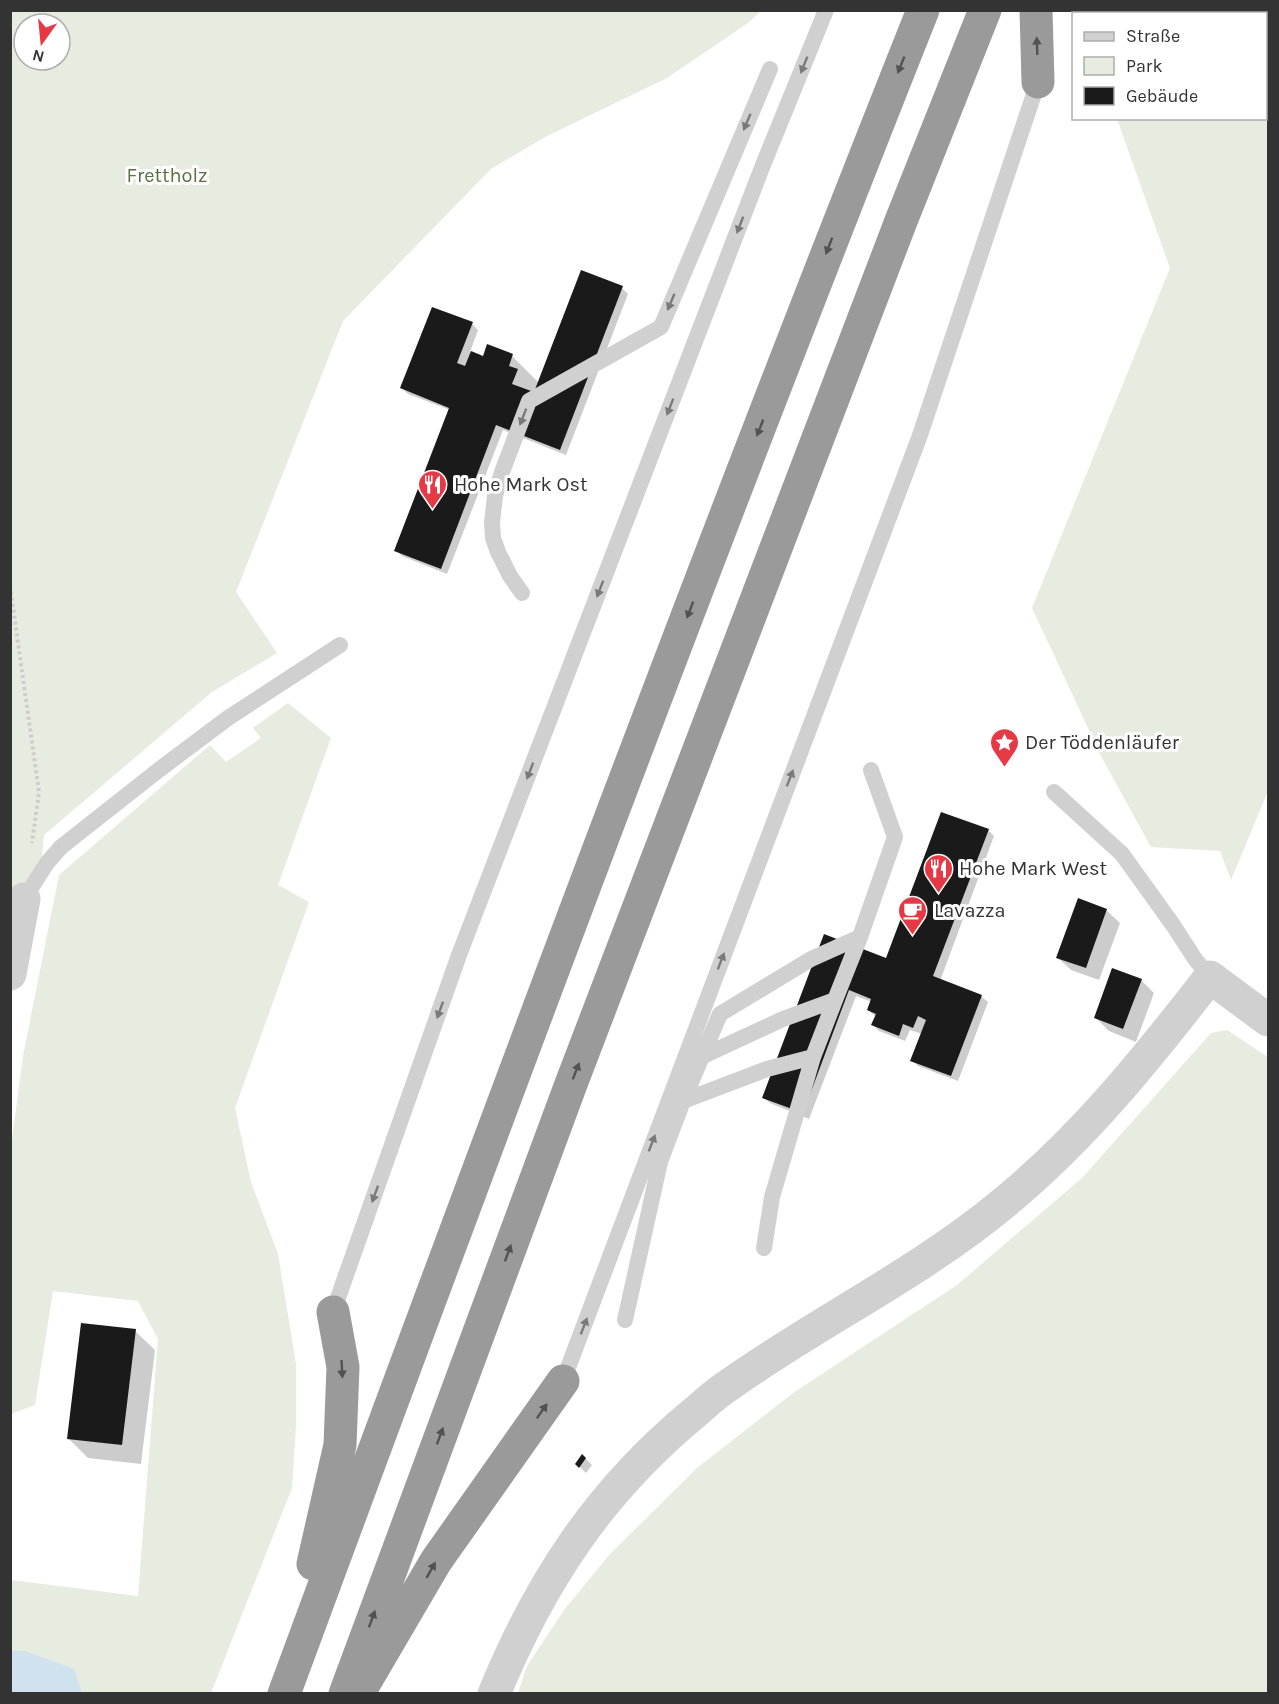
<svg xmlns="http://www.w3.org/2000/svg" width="1279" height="1704" font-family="Karla,sans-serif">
<rect width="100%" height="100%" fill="#fff"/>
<path fill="#e6ecdf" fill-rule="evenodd" d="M11,11h750l-13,12 -81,55 -120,58 -56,33 -148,152 -107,271 41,61 -65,39 -168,143 -3,30 -30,39zM24,24h36v36h-36z
M1079,11h189v780l-37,89 -11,-29 -69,-4 -49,-89 -70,-150 138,-340 -53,-149 149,-1v-104h-186z
M288,703l43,35 -53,147 31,17 -74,206 16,74 27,72 18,110v62l-4,62 -81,205h-130v-4l-56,-38h-14v-71l127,16 20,-257 -20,-38 -85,-10 -18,114 -24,9v-267l12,-91 36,-181 151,-130 16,17 35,-24 -8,-10z
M1227,1030l41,27v636h-750l9,-27 37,-56 46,-56 87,-86 96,-75 164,-108 125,-107 129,-145z"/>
<path fill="#cfe2ee" d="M11,1651h14l49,18 7,20v4h-70z"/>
<path fill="#0003" d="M622,288l6,6 -62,161 -63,-25 -56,144 -45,-18 -6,-6 54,-140 -42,-16 -6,-6 70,-64 6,6 -8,22 13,6 5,-12 24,10 27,27z
M988,830l6,6 -54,145 41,15 7,6 -30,79 -40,-15 -6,-6 10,-26 -12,-4 -5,11 -26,-10 -6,-6 3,-8 -8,-7 4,-8 -16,-6 -47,123 -39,-16 -7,-6 61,-161 63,24z
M1106,910l14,13 -21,57 -28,-10 -14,-13z
M1141,980l13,13 -18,49 -27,-11 -13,-13z
M135,1331l20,19 -14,114 -53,-6 -20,-20z
M583,1456l9,9 -6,8 -9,-9z"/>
<path fill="#1a1a1a" d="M581,270l42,16 -63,164 -64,-25 -55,144 -47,-18 55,-143 -49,-20 32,-81 41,15 -16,41 8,3 6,-15 12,5 4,-12 26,10 -4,12 9,3 -6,15 22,8z
M941,812l48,17 -56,147 49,19 -31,81 -41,-15 16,-41 -8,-4 -5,12 -10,-4 -4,12 -28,-11 5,-11 -9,-4 4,-11 -22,-9 -46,123 -41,-15 62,-164 62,24z
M1078,898l29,11 -21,59 -30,-10z
M1112,968l30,11 -19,50 -29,-11z
M81,1323l55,6 -14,116 -55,-6z
M582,1454l4,4 -7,10 -4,-4z"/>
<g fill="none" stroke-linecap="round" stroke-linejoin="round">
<path stroke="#cdcdcd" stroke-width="4" stroke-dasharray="3 3" stroke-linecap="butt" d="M10,586l29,206 -7,51"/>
<path stroke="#d0d0d0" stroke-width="16" d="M522,593l-12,-17 -12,-24 -5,-14 -1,-16 3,-26 7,-24 27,-71 132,-74 109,-258
M1054,792l68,62 51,71 22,34 15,18
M24,899l23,-36 14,-16 99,-78 68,-51 112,-73
M701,1057l82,-38 52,-19 25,-63 35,-100 -24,-67
M683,1101l84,-32 46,-12 22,-57
M764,1248l8,-51 41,-140
M333,1312l126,-357 302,-785 65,-160
M625,1320l35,-158 23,-61 37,-87 91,-55 49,-22
M563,1381l356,-943 119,-356"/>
<path stroke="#d0d0d0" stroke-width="33" d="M10,974l14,-75
M494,1694c46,-112 105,-202 199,-280 12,-10 23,-21 36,-29 90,-64 191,-112 276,-183 79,-65 143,-145 205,-225l58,43"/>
<path stroke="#9a9a9a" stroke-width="33" d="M1036,10l2,72
M313,1564l27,-119 3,-78 -10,-55
M364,1684l72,-123 127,-180
M284,1694c208,-563 417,-1126 639,-1684
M345,1694l226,-610 330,-863 84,-211"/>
</g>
<defs><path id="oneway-solid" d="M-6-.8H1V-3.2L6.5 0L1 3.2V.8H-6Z" transform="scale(1.5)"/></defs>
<g fill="#525252">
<use href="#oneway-solid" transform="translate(1037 46) rotate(-92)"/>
<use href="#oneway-solid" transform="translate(901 65) rotate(112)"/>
<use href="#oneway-solid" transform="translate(829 246) rotate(111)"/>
<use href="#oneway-solid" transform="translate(760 428) rotate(111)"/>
<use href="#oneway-solid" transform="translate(690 610) rotate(111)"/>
<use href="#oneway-solid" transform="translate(576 1071) rotate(-69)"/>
<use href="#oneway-solid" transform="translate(508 1253) rotate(-70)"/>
<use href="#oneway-solid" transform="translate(342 1369) rotate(87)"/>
<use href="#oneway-solid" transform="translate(542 1411) rotate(-55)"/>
<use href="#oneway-solid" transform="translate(440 1436) rotate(-70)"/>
<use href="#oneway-solid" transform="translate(431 1570) rotate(-60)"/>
<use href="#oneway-solid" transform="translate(372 1619) rotate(-70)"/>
</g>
<g fill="#7a7a7a">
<use href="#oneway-solid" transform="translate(804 65) rotate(112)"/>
<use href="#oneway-solid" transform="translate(747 122) rotate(113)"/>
<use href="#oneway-solid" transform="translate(740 225) rotate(111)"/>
<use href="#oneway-solid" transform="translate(671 302) rotate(113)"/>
<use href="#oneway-solid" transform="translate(670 407) rotate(111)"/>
<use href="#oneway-solid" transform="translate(523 417) rotate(111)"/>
<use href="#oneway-solid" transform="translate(600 589) rotate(111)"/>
<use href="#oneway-solid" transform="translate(530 771) rotate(111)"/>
<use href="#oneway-solid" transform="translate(790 778) rotate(-69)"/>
<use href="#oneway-solid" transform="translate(721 961) rotate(-69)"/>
<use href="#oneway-solid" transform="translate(440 1010) rotate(110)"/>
<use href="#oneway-solid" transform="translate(652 1143) rotate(-69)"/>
<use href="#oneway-solid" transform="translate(375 1194) rotate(110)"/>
<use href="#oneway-solid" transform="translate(584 1326) rotate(-69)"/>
</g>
<defs>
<symbol id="restaurant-pin" viewBox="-11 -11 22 30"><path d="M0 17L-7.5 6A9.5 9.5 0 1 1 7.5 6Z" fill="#e63946" stroke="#fff"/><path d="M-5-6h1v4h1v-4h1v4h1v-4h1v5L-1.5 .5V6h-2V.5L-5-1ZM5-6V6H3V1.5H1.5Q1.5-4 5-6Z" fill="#fff"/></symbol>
<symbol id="sight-pin" viewBox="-11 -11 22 30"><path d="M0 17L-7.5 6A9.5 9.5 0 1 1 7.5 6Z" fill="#e63946" stroke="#fff"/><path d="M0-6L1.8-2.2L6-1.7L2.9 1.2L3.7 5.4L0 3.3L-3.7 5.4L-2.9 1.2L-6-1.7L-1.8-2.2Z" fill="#fff"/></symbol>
<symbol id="cafe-pin" viewBox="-11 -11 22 30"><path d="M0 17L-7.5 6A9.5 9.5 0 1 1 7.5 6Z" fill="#e63946" stroke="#fff"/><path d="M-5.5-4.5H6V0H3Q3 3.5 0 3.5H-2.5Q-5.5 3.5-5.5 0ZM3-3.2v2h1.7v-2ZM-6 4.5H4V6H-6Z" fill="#fff"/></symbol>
</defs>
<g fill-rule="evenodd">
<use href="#restaurant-pin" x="416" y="468" width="33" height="45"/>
<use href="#sight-pin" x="988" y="726" width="33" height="45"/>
<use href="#restaurant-pin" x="922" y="852" width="33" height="45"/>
<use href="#cafe-pin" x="896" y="894" width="33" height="45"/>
</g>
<g text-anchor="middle" stroke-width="6" stroke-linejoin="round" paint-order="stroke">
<g font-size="20" fill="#56703f" stroke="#fff">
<text x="167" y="182">Frettholz</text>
</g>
<g font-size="20" fill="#333" stroke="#fff" text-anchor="start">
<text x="454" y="491">Hohe Mark Ost</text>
<text x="1025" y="749">Der Töddenläufer</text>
<text x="959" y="875">Hohe Mark West</text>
<text x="934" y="917">Lavazza</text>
</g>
</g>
<rect width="1279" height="1704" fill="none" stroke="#333333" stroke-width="24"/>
<rect x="1072" y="12" width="195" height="108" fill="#ffffff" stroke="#adadad" stroke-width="1.5"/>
<rect x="1084" y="32" width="30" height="9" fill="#d0d0d0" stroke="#adadad" stroke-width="1.5"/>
<text x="1126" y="42" font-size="18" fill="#333333">Straße</text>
<rect x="1084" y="57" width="30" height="18" fill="#e6ecdf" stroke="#adadad" stroke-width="1.5"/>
<text x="1126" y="72" font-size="18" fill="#333333">Park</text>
<rect x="1084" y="87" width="30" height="18" fill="#1a1a1a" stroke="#adadad" stroke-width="1.5"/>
<text x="1126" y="102" font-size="18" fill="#333333">Gebäude</text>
<g transform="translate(42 42) rotate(195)"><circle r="28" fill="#ffffff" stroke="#adadad" stroke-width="1.5"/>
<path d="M0-4.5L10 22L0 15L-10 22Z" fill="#e63946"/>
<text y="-9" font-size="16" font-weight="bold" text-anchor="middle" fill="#333333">N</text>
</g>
</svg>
